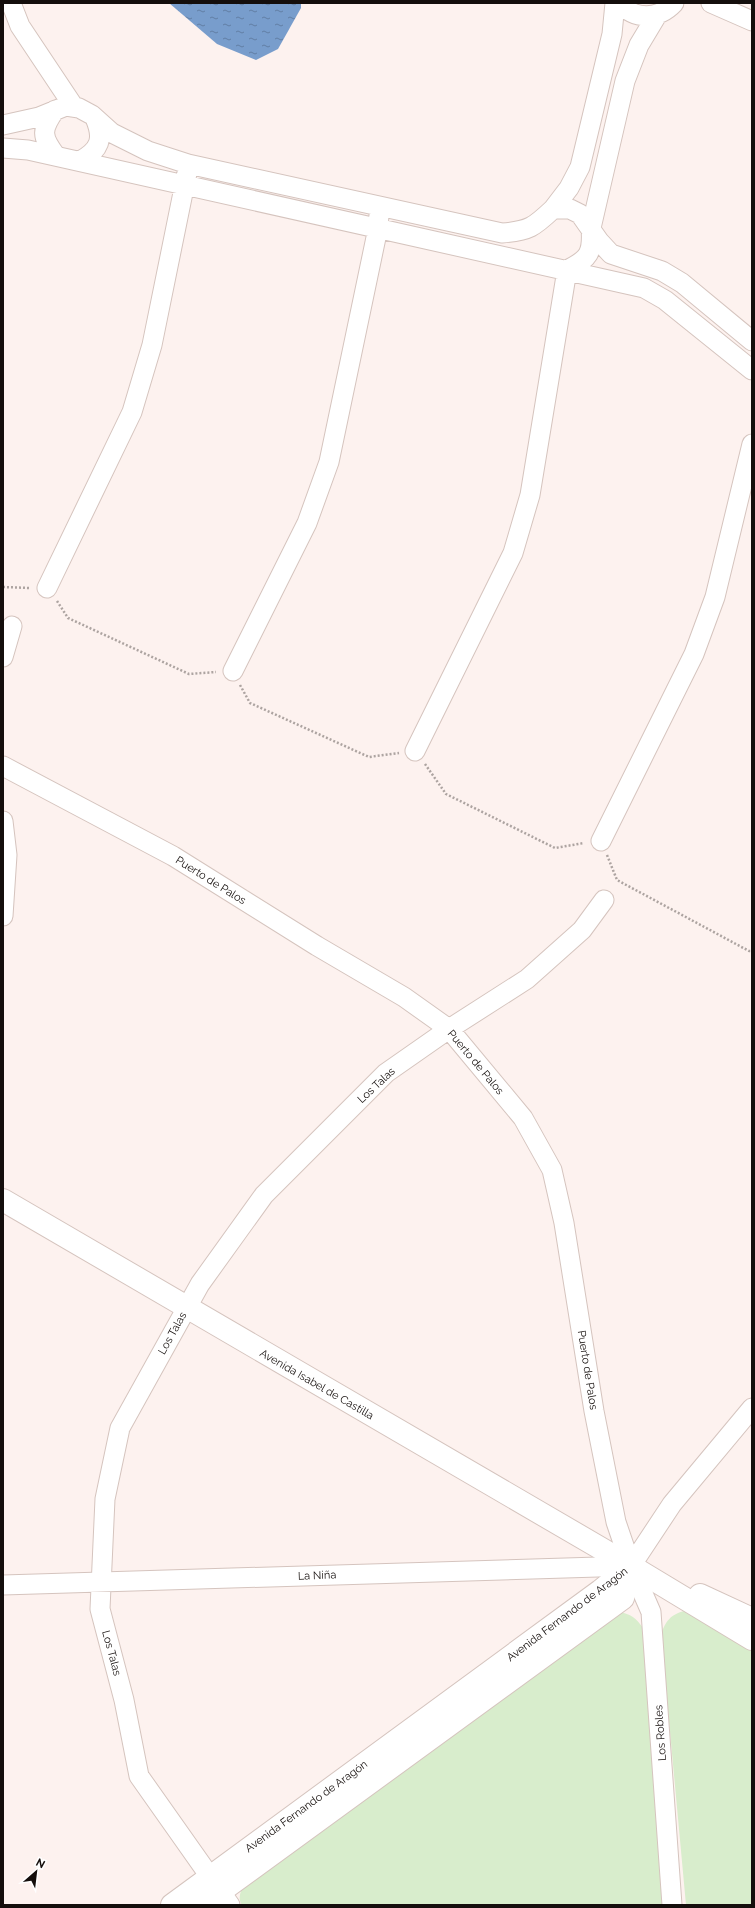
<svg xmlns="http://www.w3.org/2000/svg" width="755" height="1908" font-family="Raleway,sans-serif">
<defs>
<pattern id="water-ripples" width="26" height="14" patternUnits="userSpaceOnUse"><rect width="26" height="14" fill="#789dcc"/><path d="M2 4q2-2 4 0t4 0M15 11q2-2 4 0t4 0" fill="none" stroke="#617ea4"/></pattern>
</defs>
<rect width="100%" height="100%" fill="#fdf2ef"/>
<path fill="#d8edcc" d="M684,1611l68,37v257h-66l-25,-271c5,-13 9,-19 23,-23z
M619,1612c12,2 17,6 24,16l22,277h-423c-5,-7 -1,-15 3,-22z"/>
<path fill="url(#water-ripples)" d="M169,3h132v5l-23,41 -22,11 -39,-16z"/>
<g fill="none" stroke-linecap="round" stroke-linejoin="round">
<defs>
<path id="minor" d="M11,3l9,23 54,81
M620,3c15,18 39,16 54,0
M711,3l41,18
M55,110c-14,20 -14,26 1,46
M3,125l36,-8 27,-11 13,2 13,7 20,18 36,18 40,13 314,69c27,-2 32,-6 51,-24h17l10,5 19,27 12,13 51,17 20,12 70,58
M3,148l25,2 616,138 21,12 87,70
M80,161c20,-11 24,-22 15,-43
M553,209l16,-21 11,-21 32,-133 3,-31
M47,588l85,-176 20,-67 35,-172
M3,657l9,-31
M233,671l74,-148 22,-61 49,-234 1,-13
M415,751l98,-198 17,-58 37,-225c22,-11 26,-17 24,-42l34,-147 14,-36 18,-30
M3,766l170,90 144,90 87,51 45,32 74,89 29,52 12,53 30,188 22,111 15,44 20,46 21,293
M3,821l4,34 -4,61
M601,841l93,-187 21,-57 37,-153
M631,1566l41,-62 80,-96
M3,1585l628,-19
M230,1905l-91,-129 -15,-76 -24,-91 5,-110 15,-71 80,-144 64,-89 122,-122 63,-44 78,-50 55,-49 22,-30"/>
<path id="tertiary" d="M3,1200l628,366 121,73
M700,1595l52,24
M172,1905l428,-314 31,-25
M202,1905l421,-307 8,-32"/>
</defs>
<use href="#minor" stroke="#d5c4be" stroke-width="21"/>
<use href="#tertiary" stroke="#d5c4be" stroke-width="24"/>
<path stroke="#ada4a1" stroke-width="2.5" stroke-dasharray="2 2" stroke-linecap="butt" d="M3,587l27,1
M57,601l11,17 121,56 27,-2
M240,685l10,18 119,54 30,-4
M425,764l21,30 109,54 29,-5
M607,855l10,25 132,71h3"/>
<use href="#minor" stroke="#fff" stroke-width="19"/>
<use href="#tertiary" stroke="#fff" stroke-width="22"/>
</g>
<g text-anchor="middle" stroke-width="4" stroke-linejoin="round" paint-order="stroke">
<g font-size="11" fill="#140e0c" stroke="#fff">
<text transform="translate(211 880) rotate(32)" y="4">Puerto de Palos</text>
<text transform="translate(476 1062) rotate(50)" y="4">Puerto de Palos</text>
<text transform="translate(376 1085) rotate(-43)" y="4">Los Talas</text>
<text transform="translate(172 1333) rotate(-61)" y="4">Los Talas</text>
<text transform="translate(588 1370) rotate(81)" y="4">Puerto de Palos</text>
<text transform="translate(317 1384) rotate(30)" y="4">Avenida Isabel de Castilla</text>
<text transform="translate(317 1575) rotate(-2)" y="4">La Niña</text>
<text transform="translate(567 1614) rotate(-37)" y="4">Avenida Fernando de Aragón</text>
<text transform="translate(112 1653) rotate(75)" y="4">Los Talas</text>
<text transform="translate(660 1733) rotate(-94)" y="4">Los Robles</text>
<text transform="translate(306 1806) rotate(-36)" y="4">Avenida Fernando de Aragón</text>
</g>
</g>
<rect width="755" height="1908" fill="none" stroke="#140e0c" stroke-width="8"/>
<g transform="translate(36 1872) rotate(28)" stroke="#ffffff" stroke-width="3" paint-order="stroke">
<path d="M0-3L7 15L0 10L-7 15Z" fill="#140e0c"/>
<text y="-6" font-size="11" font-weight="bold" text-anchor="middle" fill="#140e0c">N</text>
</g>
</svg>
